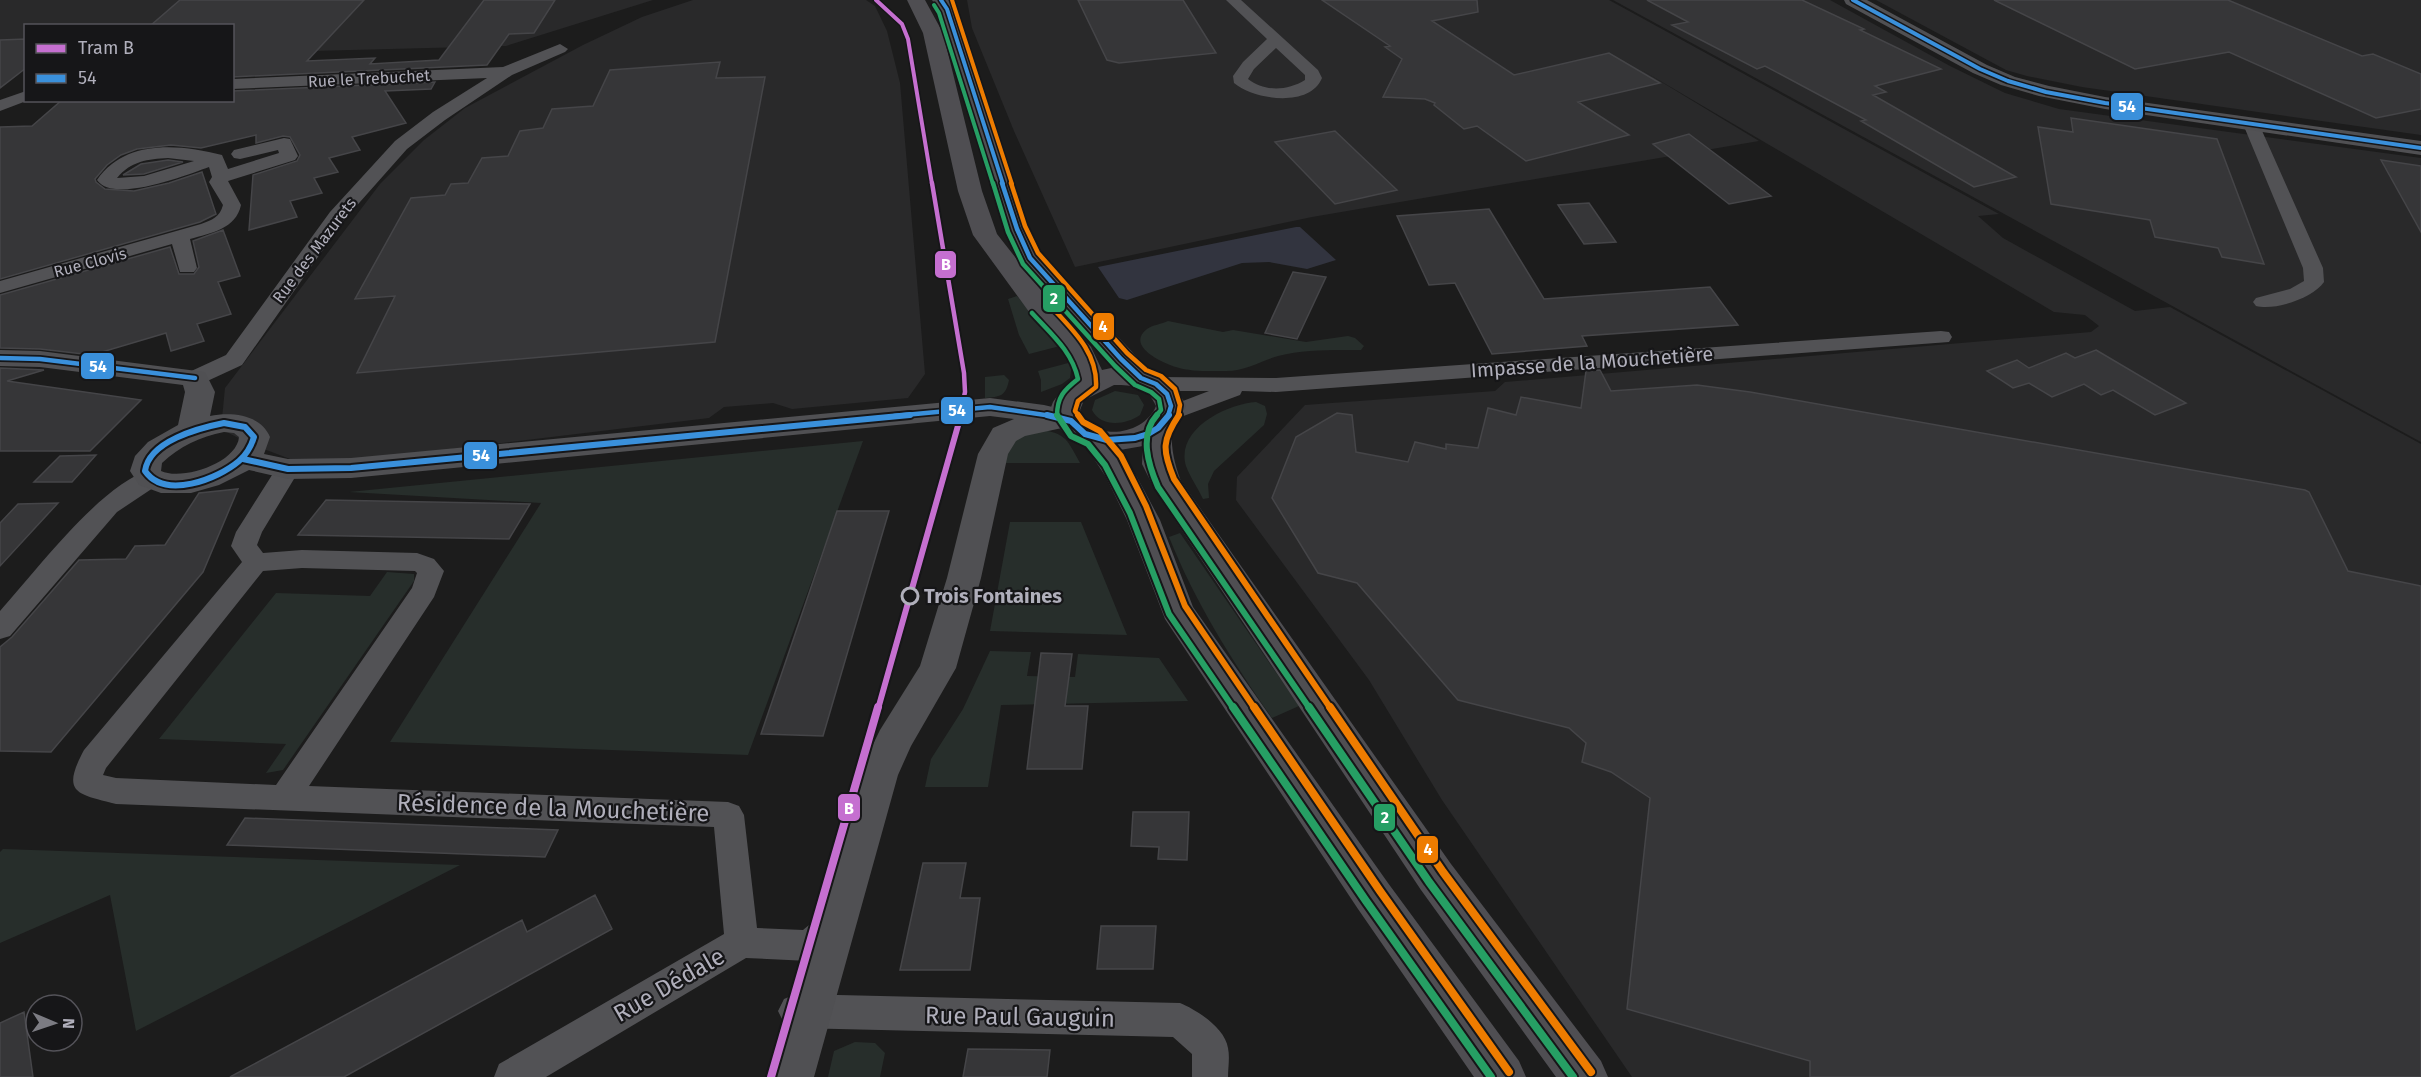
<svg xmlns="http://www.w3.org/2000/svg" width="2421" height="1077" font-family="'Fira Sans',sans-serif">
<rect width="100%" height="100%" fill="#1c1c1c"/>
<path fill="#29292a" d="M0,0h653l-147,46 -273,7 -1,-27h-206l-1,32h-25z
M693,0h173l9,6 12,25 13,52 25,291 -17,24 -116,11 -19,-6 -49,4 -15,11 -364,44h-47l-50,-19 -27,-14 4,-41 155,-204 44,-44 41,-32 118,-63 59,-28z
M967,0h642l390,214 -21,2 25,22 132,73 35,-4 251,137v633h-789l-190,-277 -73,-120 -133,-180 1,-23 68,-72 190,-14 10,-9 586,-50 8,-6 -14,-11 -31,-3 -414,-243 119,72 -447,76 -237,50 -61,-136 -42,-103z
M1613,0h217l120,66 55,27 54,16 362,49v284z
M1876,0h545v135l-339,-48 -55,-11 -21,-6z"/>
<path fill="#272e2b" d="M1017,296l43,50 -31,8 -10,-19 -11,-36z
M1168,321l55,11 10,-2 73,12 42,-6 7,2 9,8 -3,4c-28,0 -56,-1 -83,6 -18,5 -32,15 -52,15 -16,0 -35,1 -50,-4 -13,-4 -51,-21 -29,-38 5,-4 15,-5 21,-8z
M1072,362l-2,16 -8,6 -21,8v-12l-3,-9z
M1004,375l5,5c-3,16 -9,17 -24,18v-21z
M1115,391l23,4 6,10 -4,10c-14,10 -39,13 -48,-5l3,-10z
M1256,402l9,4 2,8 -3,11 -50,46 -6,13 1,14 -6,1c-5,-11 -13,-22 -17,-33 -11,-37 41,-62 70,-64z
M1033,429c32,3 33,8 47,34h-80l6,-21z
M863,441l-115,314 -358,-13 151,-239 -192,-11z
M1010,522h71l46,113 -137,-4z
M1180,533l119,173 -27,12c-40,-57 -77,-116 -103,-181z
M387,572l27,2v7l-131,189 -17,3 20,-29 -127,-5 117,-146 94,3z
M990,651l41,1 -4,24 48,1 3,-23 81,4 29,43 -187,4 -13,82h-63l6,-28 32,-50z
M3,849l457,16 -324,166 -26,-136 -110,48v-91z
M855,1042l20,1 10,10 -5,24h-52l6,-26z"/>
<path fill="#32343f" d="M1296,227h4l36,33 -29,9 -38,-7 -27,1 -115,37 -8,-2 -21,-31z"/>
<path fill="#363638" stroke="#454548" stroke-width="1.5" d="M180,0h184l-57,61 68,-3 -5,6 69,-4 45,-60h71l-21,33 -25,1 -22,31 -255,12v-51h-82z
M1078,0h105l33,53 -97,10 -12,-3z
M1322,0h155l1,12 -46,9 82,54 95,-22 51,30 -82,19 51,33 -103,26 -49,-35 -13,3 -30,-24 1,-2 -10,-4 -42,-2 19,-38 -17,-12 5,-1z
M1647,0h155l62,29 -4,1 81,39 -66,17 11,6 -13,3 143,82 -42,10 -113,-66 5,-1 -101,-54 -8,3 -85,-44 16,-3z
M1994,0h234l134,56 11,-2 48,20v35l-45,9 -147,-66 -94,17z
M26,39v29l-26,20v-48z
M720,62l-4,16 49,-1 -50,265 -358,31 38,-77 -40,3 56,-101 34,-3 6,-11 17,-1 14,-25 26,-2 12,-25 23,-3 9,-19 41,-3 17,-36z
M435,82l-4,7 -46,2 21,32 -54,14 8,13 -31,8 9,14 -24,6 8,15 -32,8 7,16 -48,13 4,-55 44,-14 3,-6 -10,-18 -7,-1 -27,7v-8l-55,13 -30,-3 -34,4 -16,6 -14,10 -12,14 1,3 9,7 29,2 35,-8 33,-11 14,42 -16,8 -200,57v-152l32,-1 30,-26h170v-9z
M2071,118l146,21 47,125 -42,-7 -4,-9 -63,-11 -5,-17 -99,-16 -13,-77 35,5z
M1335,131l22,21 40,38 -62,14 -60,-62z
M1689,134l82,62 -42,8 -76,-60z
M168,160l15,2 -39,12 -21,1 18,-11z
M2381,160l40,6v66z
M1589,203l27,39 -32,2 -26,-39z
M1489,209l55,90 166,-12 28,38 -156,11 5,10 -95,8 -37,-71 -26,2 -32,-69z
M223,230l17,46 -22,6 13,32 -34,10 7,17 -33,10 -5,-18 -74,22 -52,-6 -40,-1v-53l170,-48 9,27h15l5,-7 -6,-26z
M1293,272l33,5 -29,62 -32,-6z
M2096,350l90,53 -31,12 -42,-25 -12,5 -17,-11 -32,13 -23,-14 -16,5 -26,-17 30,-11 12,8 37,-15 9,5z
M0,368l44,2 -37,11 134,19 -51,51h-90z
M1600,370l11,21 86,-6 53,7 555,98 4,2 39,79 73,15v491h-611v-16l-183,-52 23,-211 -39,-26 -29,-10 4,-19 -17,-15 -111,-28 -101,-117 -39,-10 -46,-75 24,-61 41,-24 15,2 4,37 52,10 7,-20 31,7v-5l32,4 10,-40 28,7 5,-18 60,11 5,-37z
M96,455l-24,27h-38l26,-26z
M238,489l-35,83 -152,180 -51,-1v-104l12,-10 67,-77 47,-1 9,-13 30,-1 34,-52z
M326,500l204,4 -21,35 -211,-4z
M58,503l-58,63v-43l18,-19z
M837,511h52l-66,225 -62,-2z
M1041,653l31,1 -7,52h23l-6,63h-55z
M1133,812h56l-2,48 -29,-1 1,-12 -28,-1z
M245,818l313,12 -13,27 -318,-12z
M923,863h43l-6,35h20l-10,72h-70z
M595,895l17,34 -268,148h-114l292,-157 5,12z
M1101,926h55l-3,43h-56z
M24,1012l9,65h-33v-54z
M968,1049l82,1 -3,27h-84z"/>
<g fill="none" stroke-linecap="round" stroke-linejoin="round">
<path fill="#525255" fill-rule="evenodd" d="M1226,0h15l77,70 4,8c-12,30 -68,22 -88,5l-1,-7 10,-14 24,-23zM1276,48l29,27v5c-18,11 -40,12 -57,-1l6,-10z
M560,44l8,5 -3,3 -53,23 -67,45 -38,29 -63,71 -102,145 -39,18 -8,2 -8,-2 -3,-5 3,-5 39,-18 104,-143 65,-71 38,-29 54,-34 -255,11v-10l271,-12z
M26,91v9h3l-29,11v-11z
M2251,119l6,1 2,4 64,144 1,14c-11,16 -49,29 -68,24l-3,-4 3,-4 34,-9 14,-8 -1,-13 -60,-144 2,-4z
M284,138l6,1 8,17 -3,4 -67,21 13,24c-5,24 -30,28 -51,34l7,29 -3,4h-14l-8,-28 -172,49v-12l201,-57c11,-4 19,-7 22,-19l-14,-23 3,-5 -3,-10c-22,8 -96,37 -112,13 28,-41 82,-36 125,-25l6,14 51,-16 -1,-3 -38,9 -6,-1 -3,-4 3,-4zM168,158l26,3 -50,15 -27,2c14,-17 31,-19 51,-20z
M1941,331l8,1 3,5 -3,5 -673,50 -34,-1 -2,4 -70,26 -8,-2 -3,-5 3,-5 47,-18h-53l-8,-2 -3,-5 3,-5 8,-2 120,1z
M288,461l9,3 3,5 -38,63 -5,13 6,8 39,-3 115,3 17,6 10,12 -10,26 -125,189 419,16 11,4 5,9 13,113 46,2 17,-14 12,-4 12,4 5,11 -5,11 -23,19 -12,4 -63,-3 -200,119h-52l5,-13 225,-130 -10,-107 -598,-23c-40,-10 -55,-11 -32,-54l158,-188 -11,-16 5,-14 43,-68zM302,568l113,3 2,2 -5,15 -136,197 -160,-7 -13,-3 3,-7 157,-197z
M150,470l9,2 3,6 -3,6 -42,28 -107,124 -10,3v-28c35,-39 102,-128 150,-141z
M796,994l384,9c17,7 45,25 48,45 2,9 0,20 0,29h-36v-23l-19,-17 -377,-9 -12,-5 -6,-12 6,-12z"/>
<path fill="#505053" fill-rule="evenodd" d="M1844,0h23l120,65 28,12 34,9 56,11 316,44v14l-316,-46 -66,-13 -38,-11 -28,-12 -127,-69z
M0,350l40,1 165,21 10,20 -5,24c21,-4 50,-2 60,21l-6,17 24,5 63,-1 639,-60 54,7 38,9 4,7 -4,7 -11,2 -9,-2 -37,8 -9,5 -8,13 -27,124 -25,90 -45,78 -13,29 -84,302h-48l92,-302 22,-45 40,-64 27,-88 31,-124 15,-26 21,-9 -24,-3 -639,62 -63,1 -39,-9 -30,15 -28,8h-30l-22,-8 -9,-14 5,-15 13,-14 30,-17 7,-33 -2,-7 -143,-18 -40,-1zM224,432l10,1 5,4c-2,26 -57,44 -78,34l1,-8c18,-17 38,-26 62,-31z"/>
<path fill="#4f4e52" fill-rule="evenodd" d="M907,0h18l18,33 39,158 15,43 58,74 36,39 11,23 14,-3 -95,-104 -16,-34 -67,-220 -6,-9h18l6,9 73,220 12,26 111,118c17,5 27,17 34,33 -3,8 -8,14 -12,22 -6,13 2,41 7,53l270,383 150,197 7,16h-52l-135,-187 -266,-400 -13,-26 1,-18 -23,4 17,27 23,43 33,87 195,276 131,178 7,16h-52l-116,-168 -193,-290 -38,-99 -21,-43 -22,-33 -17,-7 -14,-17 -3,-10 3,-8 10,-14 11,-7v-11l-6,-14 -33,-36 -62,-85 -15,-44 -35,-158zM1114,385c19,0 34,2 42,21 -11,29 -64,38 -76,4l4,-10z"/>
<defs>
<path id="bus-1-far2" d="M941,0l6,9 56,175
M1853,0l127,69 28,12 38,11 59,11 316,45"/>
<path id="bus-1-far1" d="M1002,183l15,46 13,29 91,101 20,19 15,6 11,10 4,12 -3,10
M0,358l40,1 155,19
M894,416l96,-9 62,9"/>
<path id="bus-1" d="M1047,415l24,6 14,13 22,6 28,-2 13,-4 10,-6 11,-13
M224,423l21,4 9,10c-3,10 -7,17 -15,24 -21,18 -74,39 -94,10 4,-30 54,-43 79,-48z
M243,459l45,10 63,-1 559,-53"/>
<path id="bus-2-far3" d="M934,5l5,8 54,171"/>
<path id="bus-2-far2" d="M993,183l15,49 15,32 92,102 20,19 16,7 8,7 2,11 -5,6
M1032,313c19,21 40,38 46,66 -14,11 -21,18 -21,37"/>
<path id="bus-2-far1" d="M1057,415l14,21 17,8 17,21 25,48 39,101 65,95
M1157,415c-18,20 -9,49 1,72l152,222"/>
<path id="bus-2" d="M1233,707l133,194 125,176
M1309,707l120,175 144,195"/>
<path id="bus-3-far3" d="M952,0l60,184"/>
<path id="bus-3-far2" d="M1011,183l14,43 13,27 89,100 19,17 15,6 14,13 5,16 -2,11
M1046,301c23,26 52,49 50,86l-18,14 -3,10 4,5"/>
<path id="bus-3-far1" d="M1078,415l5,7 17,9 21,25 25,50 39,100 70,103
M1179,415c-17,25 -17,35 -5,64l157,230"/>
<path id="bus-3" d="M1254,707l126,184 129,181
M1330,707l113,165 148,200"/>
</defs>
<use href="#bus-1-far2" stroke="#161618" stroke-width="7"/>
<use href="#bus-1-far1" stroke="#161618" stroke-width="8"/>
<use href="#bus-1" stroke="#161618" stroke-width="10"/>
<use href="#bus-2-far3" stroke="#161618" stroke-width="7"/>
<use href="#bus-2-far2" stroke="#161618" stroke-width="8"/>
<use href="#bus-2-far1" stroke="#161618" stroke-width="10"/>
<use href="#bus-2" stroke="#161618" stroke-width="12"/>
<use href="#bus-3-far3" stroke="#161618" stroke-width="7"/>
<use href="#bus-3-far2" stroke="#161618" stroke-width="8"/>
<use href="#bus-3-far1" stroke="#161618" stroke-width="10"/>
<use href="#bus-3" stroke="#161618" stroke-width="12"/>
<use href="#bus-1-far2" stroke="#3a90db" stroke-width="4"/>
<use href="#bus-1-far1" stroke="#3a90db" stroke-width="4.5"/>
<use href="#bus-1" stroke="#3a90db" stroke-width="6"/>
<use href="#bus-2-far3" stroke="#269f64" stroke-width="4"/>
<use href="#bus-2-far2" stroke="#269f64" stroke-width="4.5"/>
<use href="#bus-2-far1" stroke="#269f64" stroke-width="6"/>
<use href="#bus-2" stroke="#269f64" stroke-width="8"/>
<use href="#bus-3-far3" stroke="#ee7c00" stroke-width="4"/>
<use href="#bus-3-far2" stroke="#ee7c00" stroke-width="4.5"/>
<use href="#bus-3-far1" stroke="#ee7c00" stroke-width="6"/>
<use href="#bus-3" stroke="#ee7c00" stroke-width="8"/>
<defs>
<path id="tram-1-far3" d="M876,0l26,24 6,15 24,145"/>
<path id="tram-1-far2" d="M932,183l32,190 1,19 -5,24"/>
<path id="tram-1-far1" d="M878,709l83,-294"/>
<path id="tram-1" d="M771,1077l107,-370"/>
</defs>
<use href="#tram-1-far3" stroke="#161618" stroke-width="7"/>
<use href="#tram-1-far2" stroke="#161618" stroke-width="8"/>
<use href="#tram-1-far1" stroke="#161618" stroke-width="10"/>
<use href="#tram-1" stroke="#161618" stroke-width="12"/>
<use href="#tram-1-far3" stroke="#c56fd0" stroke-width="4"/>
<use href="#tram-1-far2" stroke="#c56fd0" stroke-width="4.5"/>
<use href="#tram-1-far1" stroke="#c56fd0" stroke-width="6"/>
<use href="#tram-1" stroke="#c56fd0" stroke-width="8"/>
</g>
<circle fill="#161618" stroke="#b0afbb" stroke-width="3" cx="910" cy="596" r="8"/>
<g text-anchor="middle" stroke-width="4.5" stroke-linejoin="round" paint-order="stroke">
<g font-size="16" fill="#b0afbb" stroke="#161618">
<text transform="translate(369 78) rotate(-3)" y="6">Rue le Trebuchet</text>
<text transform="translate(314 250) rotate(-53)" y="6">Rue des Mazurets</text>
<text transform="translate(90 262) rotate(-15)" y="6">Rue Clovis</text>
</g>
<g font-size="20" fill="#b0afbb" stroke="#161618">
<text transform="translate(1592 362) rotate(-4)" y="7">Impasse de la Mouchetière</text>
</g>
<g font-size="20" font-weight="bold" fill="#b0afbb" stroke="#161618" text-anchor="start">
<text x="924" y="603">Trois Fontaines</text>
</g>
<g font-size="24" fill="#b0afbb" stroke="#161618">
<text transform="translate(553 808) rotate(2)" y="8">Résidence de la Mouchetière</text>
<text transform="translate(669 985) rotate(-30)" y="8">Rue Dédale</text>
<text transform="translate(1020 1017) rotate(1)" y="8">Rue Paul Gauguin</text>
</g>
</g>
<g stroke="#161618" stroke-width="2">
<rect x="2110" y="92" width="34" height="29" rx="6" fill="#3a90db"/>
<rect x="934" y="250" width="23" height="29" rx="6" fill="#c56fd0"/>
<rect x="1042" y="284" width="24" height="29" rx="6" fill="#269f64"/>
<rect x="1092" y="312" width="23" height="29" rx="6" fill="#ee7c00"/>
<rect x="80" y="352" width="35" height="28" rx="6" fill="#3a90db"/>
<rect x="940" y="396" width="34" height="29" rx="6" fill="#3a90db"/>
<rect x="463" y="441" width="35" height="29" rx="6" fill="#3a90db"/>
<rect x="837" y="793" width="24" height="29" rx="6" fill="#c56fd0"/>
<rect x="1373" y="803" width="23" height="29" rx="6" fill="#269f64"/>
<rect x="1416" y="835" width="23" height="29" rx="6" fill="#ee7c00"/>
</g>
<g font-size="16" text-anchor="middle" font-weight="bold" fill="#fff">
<text x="2127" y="112">54</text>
<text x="946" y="270">B</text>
<text x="1054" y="304">2</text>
<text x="1103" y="332">4</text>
<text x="98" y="372">54</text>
<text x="957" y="416">54</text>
<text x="481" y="461">54</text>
<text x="849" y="814">B</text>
<text x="1385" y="823">2</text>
<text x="1428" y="855">4</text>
</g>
<rect x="24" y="24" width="210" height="78" fill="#161618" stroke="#545359" stroke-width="1.5"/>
<rect x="36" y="44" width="30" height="9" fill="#c56fd0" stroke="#545359" stroke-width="1.5"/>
<text x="78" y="54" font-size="18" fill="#b0afbb">Tram B</text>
<rect x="36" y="74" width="30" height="9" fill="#3a90db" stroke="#545359" stroke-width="1.5"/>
<text x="78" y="84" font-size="18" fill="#b0afbb">54</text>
<g transform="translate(54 1023) rotate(92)"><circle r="28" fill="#161618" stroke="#545359" stroke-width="1.5"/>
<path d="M0-4.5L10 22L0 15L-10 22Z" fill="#7c7c83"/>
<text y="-9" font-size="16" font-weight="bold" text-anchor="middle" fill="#b0afbb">N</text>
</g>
</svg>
